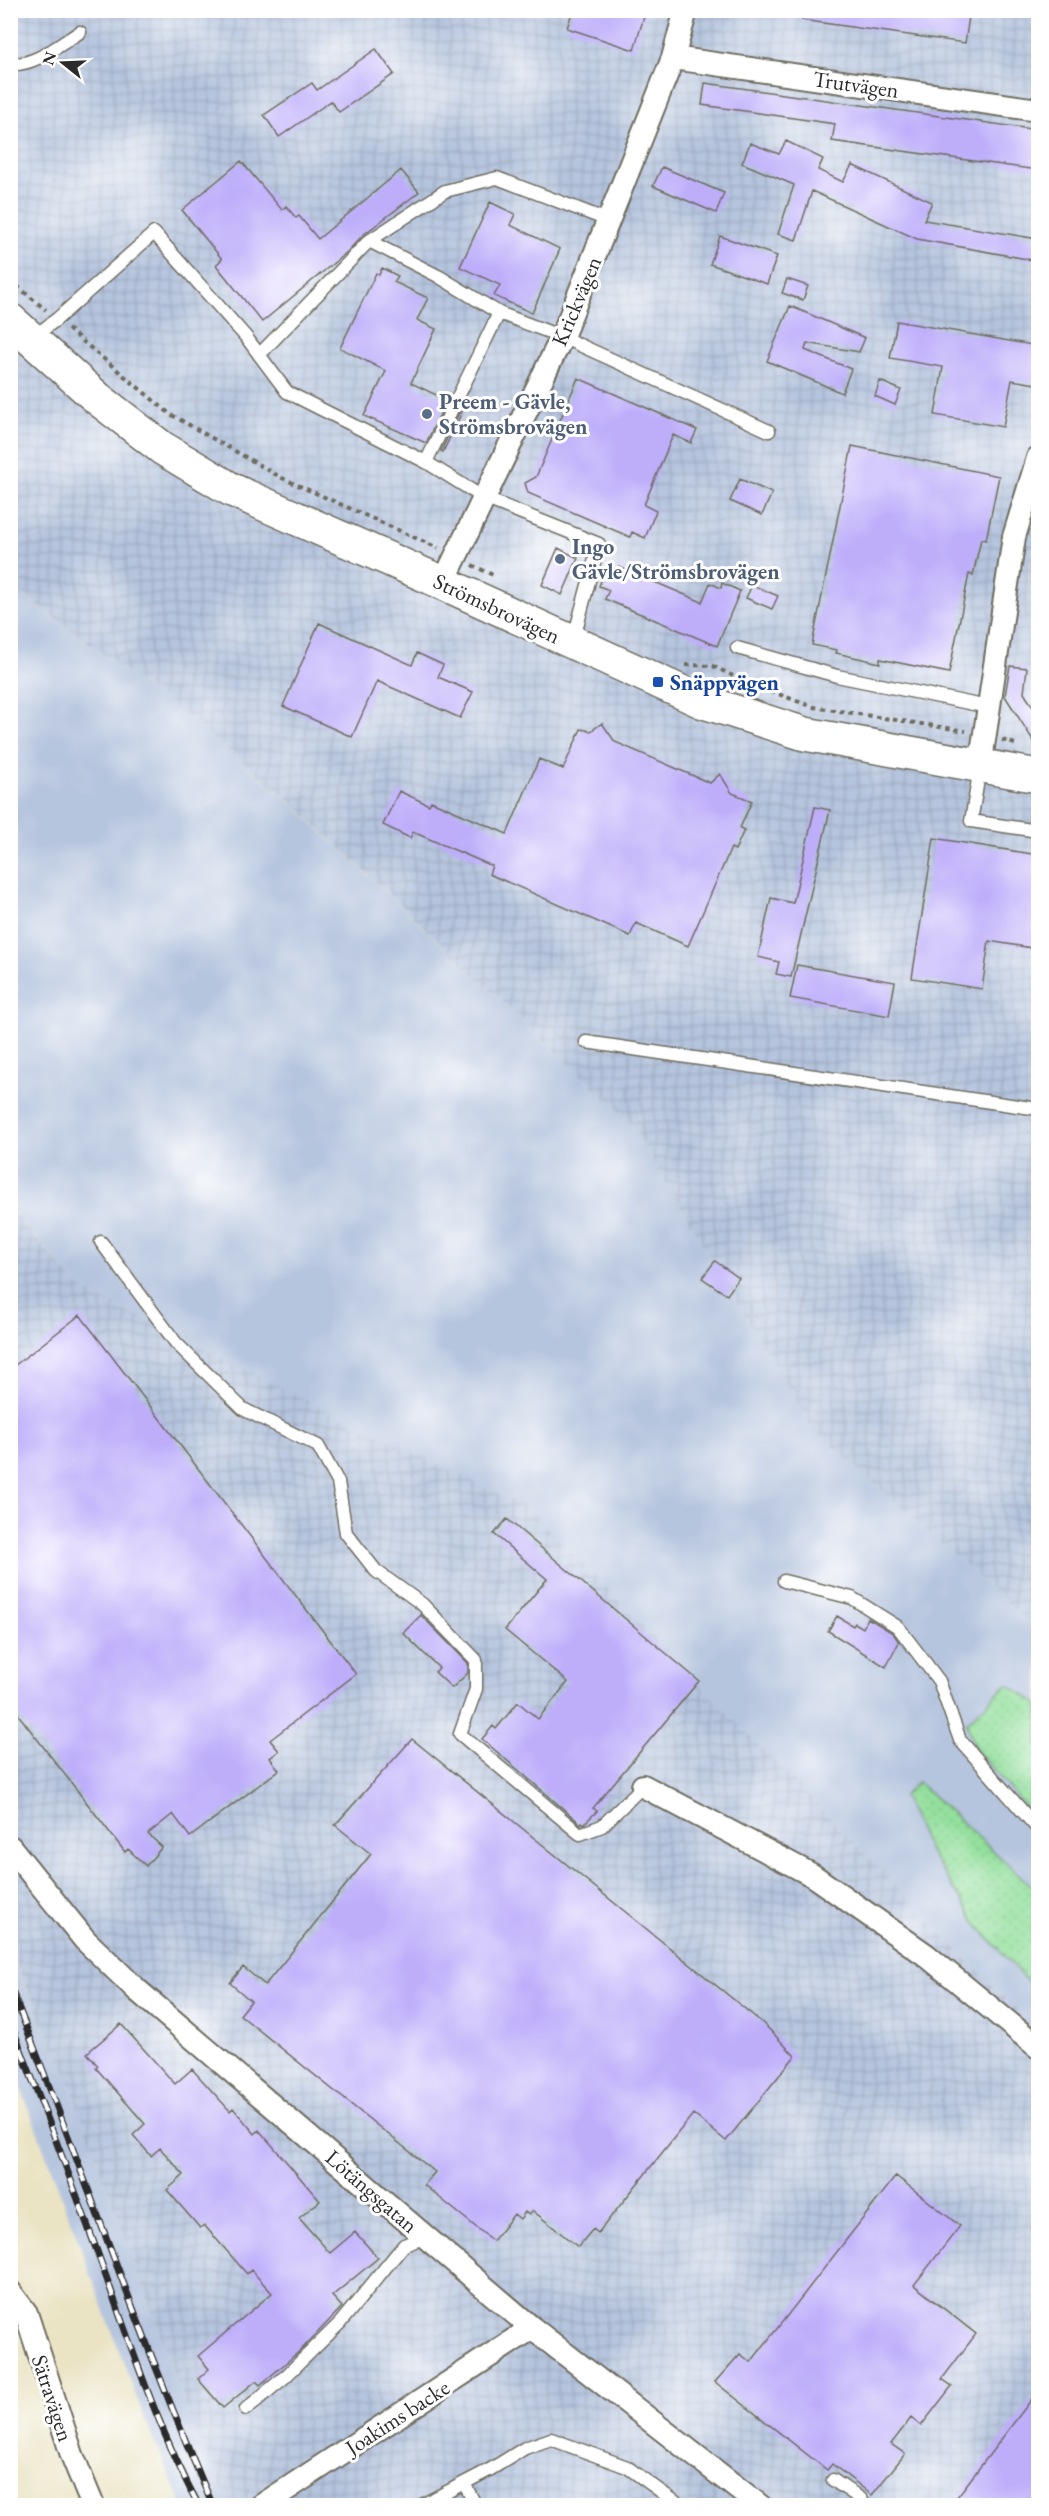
<svg xmlns="http://www.w3.org/2000/svg" width="1049" height="2516" font-family="'EB Garamond',serif">
<defs>
<pattern id="industrial-grid" width="8" height="8" patternUnits="userSpaceOnUse" patternTransform="scale(1.5)"><rect width="8" height="8" fill="#b6c5de"/><path d="M0 4h8M4 0v8" fill="none" stroke="#9da9bf"/></pattern>
<pattern id="green-dots" width="8" height="8" patternUnits="userSpaceOnUse" patternTransform="scale(1.5)"><rect width="8" height="8" fill="#93df9c"/><path d="M2 2h.1M6 6h.1" fill="none" stroke="#7fc087" stroke-width="1.8" stroke-linecap="round"/></pattern>
</defs>
<rect width="100%" height="100%" fill="#fff"/>
<filter id="ink" filterUnits="userSpaceOnUse"><feTurbulence type="fractalNoise" baseFrequency=".0167" numOctaves="2"/><feDisplacementMap in="SourceGraphic" scale="12" xChannelSelector="R" yChannelSelector="G"/><feConvolveMatrix kernelMatrix="1 2 1 2 8 2 1 2 1" color-interpolation-filters="sRGB"/></filter>
<filter id="wash" filterUnits="userSpaceOnUse"><feTurbulence type="fractalNoise" baseFrequency=".008" numOctaves="4" result="noise"/><feDisplacementMap in="SourceGraphic" scale="24" xChannelSelector="R" yChannelSelector="G"/><feGaussianBlur stdDeviation="1.35" result="paint"/><feColorMatrix in="noise" values="0 0 0 0 0 0 0 0 0 0 0 0 0 0 0 0 0 1.4 0 .05"/><feComposite in="paint" operator="in"/></filter>
<g filter="url(#wash)">
<rect width="100%" height="100%" fill="#eae4c4"/>
<path fill="url(#industrial-grid)" d="M10,11h1028v1620l-227,-204 -182,-306 -337,-318 -106,-87 -175,-130z
M10,1209l70,79 450,221 508,523v473h-809l-33,-70 -130,-361 -55,-119z"/>
<path fill="#b6c5de" d="M10,586l176,130 106,88 337,317 182,306 227,204v73l-31,-20 31,137v71l-120,-110 -15,14 25,53 50,77 60,67v39l-508,-522 -450,-222 -69,-79z
M10,1955l56,119 130,361 33,70h-46l-38,-85 -134,-359z"/>
<path fill="url(#green-dots)" stroke="#5f8564" stroke-width="1.5" d="M1007,1684l31,20v117l-63,-73 -9,-25z
M918,1782l120,110v101l-60,-67 -50,-77 -25,-53z"/>
<g id="blocks">
<path fill="#beaefa" d="M573,10h73l-12,40 -67,-22z
M803,10h167l-5,33 -163,-23z
M376,49l18,25 -55,38 -8,-11 -52,36 -15,-22 48,-32 5,7z
M705,83l333,47v40l-206,-29 3,-17 -133,-19z
M786,141l37,18 -5,11 25,12 9,-17 80,37 -8,18 114,19v22l-121,-22 -105,-48 -16,49 -18,-6 16,-49 -52,-22 8,-20 29,11z
M241,161l41,49 4,-4 10,12 3,-2 19,23 83,-69 18,22 -56,43 -16,17 -85,70 -46,-57 6,-6 -40,-49z
M662,167l62,26 -8,20 -63,-27z
M490,202l25,12 -5,11 50,24 -28,64 -38,-17 6,-11 -40,-18z
M720,236l57,20 -10,28 -57,-20z
M382,268l16,8 -4,6 34,16 -11,22 19,9 -25,54 36,17 -21,43 -62,-27 22,-45 -46,-23 36,-75 3,2z
M787,279l21,7 -5,14 -21,-7z
M790,306l75,32 -6,14 -52,-9 -2,7 46,19 -9,24 -75,-32z
M897,321l141,25 -2,38 -24,-4 -9,47 -68,-12 8,-48 -53,-9z
M578,378l119,52 -6,13 -18,-8 -29,70 12,6 -11,27 -13,-6 -2,5 -102,-44 -3,-10 11,-6z
M880,381l21,9 -6,15 -20,-9z
M462,407l2,1 -21,44 -2,-1z
M852,446l147,30 -13,64 -5,-1 -8,36 -4,-1 -20,99 -69,-14v4l-44,-10 1,-3 -25,-5z
M740,479l32,14 -10,22 -32,-14z
M558,548l20,10 -16,37 -20,-10z
M619,567l83,35 8,-19 11,5 1,-5 18,8 -23,55 -112,-47 4,-9 -10,-4 6,-16 10,5z
M752,585l26,11 -6,13 -26,-11z
M319,623l93,42 5,-12 26,12 -5,12 35,15 -13,26 -83,-37 -25,56 -69,-31z
M1010,666l17,2 -3,25 14,22v33l-33,-52z
M602,723l13,19 95,41 10,-9 12,19 20,8 -12,27 4,2 -9,20 -4,-2 -43,98 -52,-23 -6,13 -141,-62 3,-8 -79,-34 -3,6 -27,-13 16,-34 30,14 2,-4 76,33 32,-75 24,10 18,-40 10,2z
M815,807l15,3 -39,167 -15,-3 3,-12 -21,-5 13,-59 22,5z
M934,838l104,17v94l-49,-8 -7,48 -70,-11z
M797,965l98,17 -6,34 -99,-18z
M715,1261l24,17 -12,17 -25,-17z
M80,1315l276,359 -86,66 9,11 -9,7 9,12 -89,67 -17,-23 -25,20 14,13 -16,19 -18,-17 -3,3 -115,-148v-335z
M507,1519l192,162 -106,127 4,3 -13,13 -2,-2 -1,2 -99,-85 11,-13 3,3 22,-27 20,17 30,-37 -63,-52 42,-51 -53,-45z
M421,1615l47,48v10l-16,15 -17,-16 4,-4 -36,-35z
M837,1616l16,10 2,-3 8,5 5,-10 25,15 6,9 -13,25 -58,-36z
M412,1739l353,286 30,31 -69,85 -33,-27 -95,119 -5,-4 -15,18 -45,-36 -4,4 -4,-3 -5,7 -6,-5 -21,27 -69,-56 11,-13 -195,-157 11,-14 -21,-18 13,-16 22,18 106,-131 -36,-29z
M121,2024l54,60 17,-15 38,42 3,-3 22,26 4,-4 61,71 -21,17 31,35 25,-21 23,26 -46,38 10,11 -40,42 -42,36 -4,-4 -33,27 -25,-29 11,-10 -11,-13 74,-63 -21,-23 -4,4 -43,-49 -4,3 -33,-38 17,-15 -24,-27 -9,8 -18,-21 12,-11 -49,-56 2,-2 -11,-13z
M896,2176l64,50 -46,59 62,49 -34,45 10,7 -31,40 -10,-8 -20,26 14,10 -33,41 -40,-31 -5,6 -112,-88 25,-28 11,8z
M1038,2391v114h-87z"/>
</g>
</g>
<g filter="url(#ink)">
<use href="#blocks" fill-opacity="0" stroke="#6e6c61" stroke-width="1.5"/>
<g fill="none" stroke-linecap="round" stroke-linejoin="round">
<defs>
<path id="lane" d="M10,64c25,2 49,-19 70,-32
M369,241l69,35 61,37
M32,338l25,-19 97,-86 92,104 41,55 139,70 58,36 115,46 -26,97
M259,355l110,-114 76,-50 52,-13 113,43
M426,462l73,-149 63,24 207,94
M737,648l100,28 151,31
M980,768l-9,53 67,10
M586,1042l452,67
M101,1242l75,101 67,66 75,37 20,36 8,51 30,38 46,33 54,56v29l-16,45 120,100 22,-8 41,-40
M784,1581l68,17 46,29 41,54 21,59 78,89
M246,2409l40,-33 54,-53 64,-78 22,-8
M833,2480l28,19 4,7
M464,2483l12,23
M420,2506l71,-37 34,-21 26,-9 76,28 54,39"/>
<path id="street" d="M673,58l365,52
M443,583l119,-246 111,-279 13,-48
M980,767l34,-230 24,-79
M643,1786l169,89 114,80 112,92
M10,1847l75,93 52,50 395,338 228,178
M10,2292l16,21 46,142 21,51
M261,2506l271,-178"/>
<path id="secondary" d="M10,320l87,78 65,50 70,42 211,93 258,118 104,33 233,42"/>
</defs>
<use href="#lane" stroke="#6e6c61" stroke-width="15"/>
<use href="#street" stroke="#6e6c61" stroke-width="26"/>
<use href="#secondary" stroke="#6e6c61" stroke-width="36"/>
<path stroke="#6e6c61" stroke-width="4" stroke-dasharray="4.5 4.5" stroke-linecap="butt" d="M10,280l36,30
M68,329l102,85 112,64 156,70
M472,565l23,11
M686,665l27,1 34,17 67,24 152,24
M1002,740l16,5"/>
<use href="#lane" stroke="#fff" stroke-width="12"/>
<use href="#street" stroke="#fff" stroke-width="22"/>
<use href="#secondary" stroke="#fff" stroke-width="33"/>
<defs>
<path id="rail" d="M10,1986c69,173 129,349 203,520
M10,2022c34,86 67,173 98,260 27,76 53,153 91,224"/>
</defs>
<use href="#rail" stroke="#2b2b2b" stroke-width="7"/>
<use href="#rail" stroke="#fff" stroke-width="4.5" stroke-dasharray="14" stroke-linecap="butt"/>
</g>
</g>
<g fill="#5c6f8a" stroke="#fff" stroke-width="2">
<circle cx="427" cy="414" r="6"/>
<circle cx="560" cy="559" r="6"/>
</g>
<rect fill="#1a4fb4" stroke="#fff" stroke-width="2" x="652" y="676" width="12" height="12" rx="3"/>
<g text-anchor="middle" stroke-width="6" stroke-linejoin="round" paint-order="stroke">
<g font-size="22" fill="#2b2b2b" stroke="#fff">
<text transform="translate(856 84) rotate(8)" y="8">Trutvägen</text>
<text transform="translate(576 301) rotate(-67)" y="8">Krickvägen</text>
<text transform="translate(497 608) rotate(25)" y="8">Strömsbrovägen</text>
<text transform="translate(372 2191) rotate(41)" y="8">Lötängsgatan</text>
<text transform="translate(53 2398) rotate(72)" y="8">Sätravägen</text>
<text transform="translate(397 2417) rotate(-33)" y="8">Joakims backe</text>
</g>
<g font-size="22" font-weight="bold" fill="#4e5e75" stroke="#fff" text-anchor="start">
<text x="439" y="409">Preem - Gävle,<tspan x="439" dy="25">Strömsbrovägen</tspan></text>
<text x="572" y="554">Ingo<tspan x="572" dy="25">Gävle/Strömsbrovägen</tspan></text>
</g>
<g font-size="22" font-weight="bold" fill="#164399" stroke="#fff" text-anchor="start">
<text x="670" y="690">Snäppvägen</text>
</g>
</g>
<rect width="1049" height="2516" fill="none" stroke="#fff" stroke-width="36"/>
<g transform="translate(63 63) rotate(288)" stroke="#ffffff" stroke-width="4.5" paint-order="stroke">
<path d="M0-4.5L10 22L0 15L-10 22Z" fill="#2b2b2b"/>
<text y="-9" font-size="16" font-weight="bold" text-anchor="middle" fill="#2b2b2b">N</text>
</g>
</svg>
